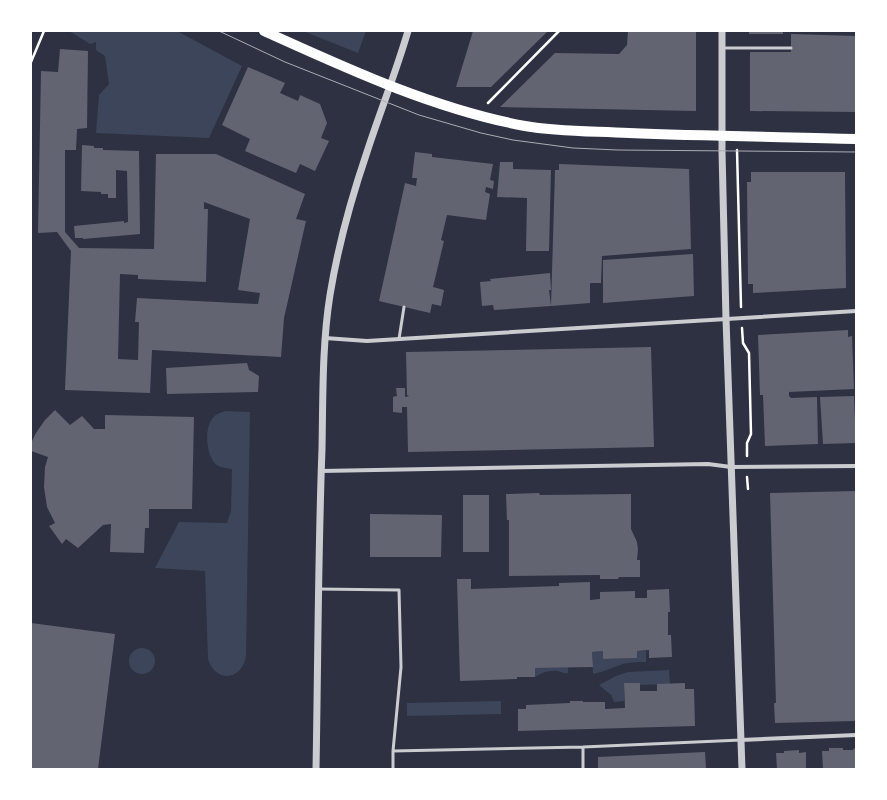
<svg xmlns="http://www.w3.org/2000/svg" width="887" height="800" font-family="Commissioner,sans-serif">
<rect width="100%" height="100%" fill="#2d3142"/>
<path fill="#3c4559" d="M69,31h108l65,35 -33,72 -113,-5 3,-38 10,-11 -4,-28 -9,-6v-8l-6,2z
M303,31h63l-8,22z
M225,411l25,1 -4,244c-4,25 -31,27 -38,3l-3,-88 -50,-3 24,-46 48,1 4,-12 1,-42c-5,-1 -11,-1 -15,-4 -11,-7 -13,-36 -5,-46 3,-5 8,-6 13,-8z
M129 661a13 13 0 1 1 26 0a13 13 0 1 1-26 0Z
M603,651v8l34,-1v-7h9v11c-9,0 -17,0 -26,3 -9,3 -17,7 -27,9l-1,-22z
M568,667v6c-4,1 -6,-1 -10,-2 -8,-1 -15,1 -23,6v-9z
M669,670l1,14 -30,1 -1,-2h-15v18l-10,1 -3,-7 -12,-10 17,-9 12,-4z
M501,701v13l-94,2v-13z"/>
<path fill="#626471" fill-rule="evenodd" d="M473,31h75l-57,56h-35z
M628,31h68v80l-196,-4 55,-54 64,1 8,-9z
M749,31h34v3h-34z
M791,34l65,2v76l-106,-1v-59h41z
M60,49l28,2 -1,77 -10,1 -1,21h-11v82l14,16 75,1 2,-95h60l89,40 -9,25 10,2 -22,97 -3,39 -129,-7 -2,43 -85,-3 6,-139 -14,-19 -19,1 3,-162 17,1zM204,202l46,17 -12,71 22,3 -2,11 -121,-6 -2,24h4l-1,38 -20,-1 2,-85 18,1v4l68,3 2,-73h-4z
M248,67l37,16 -5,10 18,8 2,-6 20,9 7,19 -6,15 8,3 -14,30 -15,-7 -4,9 -51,-22 5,-12 -28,-14z
M82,145l12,1v2h9v2l36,1 1,83 -57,5v-1h-8l-1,-12 50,-5v2l4,-1 -1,-51 -11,-1v28h-8v-4h-7v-2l-20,-1z
M415,152l17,2v3l61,7 -3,16 4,1 -1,8 -7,-2 -1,5 5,2 -4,26 -39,-5 -6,25 3,1 -11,46 11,3 -3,16 -9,-2 -2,9 -51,-12 26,-118 11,3 1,-8h-5z
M500,162h13v7l38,1 -2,81h-23l1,-53 -30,-1z
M559,164l130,5 2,80 -89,7 -1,27h-11v20l-39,3 4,-136h4z
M751,172h94l1,116 -93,5v-9h-5l-1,-102h4z
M693,254l1,42 -91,7v-43z
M550,273l1,17h-2l2,16 -57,4 -1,-5 -11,1 -2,-24 11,-1 -1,-2z
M848,330v7l4,-1 2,53 -65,3v4l2,2 26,-1 1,47 -53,2 -2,-51h-3l-2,-60z
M651,347l3,100 -246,5 -1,-45h-5v6l-9,-1v-15l4,-1 -1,-8h9v9l4,-1 -2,-1 -1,-43z
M247,363l2,7 10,6 -1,16 -91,2 -1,-26z
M854,396l2,47 -33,1 -3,-47z
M55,410l15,15 12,-9 12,13h11v-14l89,2 -2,92h-43v19h-4l-1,25 -34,-1 1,-28 -8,1 -25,23 -12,-9 -4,5 -13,-18 6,-3 -8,-16 -3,-20 1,-20 3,-10 -17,-6v-8l5,-10 9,-13z
M856,491v230l-81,2 -1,-20h2l-6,-210z
M539,493l1,2 91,-1v35l6,13 1,7 -1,11h3v17h-21l-1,2h-18v-4l-91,1v-56h-2l-1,-26z
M463,495h26v57h-26z
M370,514l72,1 -1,42h-71z
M457,579h14v10l88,-3v-3l31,-1v18l10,-1v-7l35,-1v7h12v-8l22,-1 1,23h-2v23h3l1,22 -23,1v-8l-12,1v7l-34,1v-8l-11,1 1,15 -58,1v9h-18v2l-57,2z
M31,623l84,11 -17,135h-67z
M624,683h16v8h17v-7l28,-1v6h9l1,37 -177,5v-22h8v-4l44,-2v-2h13v1h22v7l20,-1z
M829,748h14v2h10v-1l3,-1v21h-33l-1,-18h7z
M799,750v3l7,-1v17h-29l-1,-16h8v-2z
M705,752l1,17h-108v-12z"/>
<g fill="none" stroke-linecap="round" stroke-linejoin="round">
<path stroke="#fff" stroke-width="2.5" d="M31,62l13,-31
M488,103l71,-72
M737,150l4,157
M742,328l1,15 6,10 2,81 -4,9v13
M747,477l1,12"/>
<path stroke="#caccd0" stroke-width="3" d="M722,48h69
M399,339l5,-32
M318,589l81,1 2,77 -8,84
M583,747v22
M393,769v-18l190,-4 158,-7"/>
<path stroke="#caccd0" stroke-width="4" d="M325,338l42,3 489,-30
M321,471l387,-7 23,3 125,-1
M741,740l115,-5"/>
<path stroke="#caccd0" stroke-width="7" d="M722,31v120l4,168 16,450
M316,769c2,-107 2,-214 6,-320 1,-51 0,-104 8,-154 8,-49 21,-96 37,-143 13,-40 29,-80 41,-121"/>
<path stroke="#fff" stroke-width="10" d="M264,31c84,38 170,78 261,95 34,6 70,5 104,7 76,3 151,4 227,6"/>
<path stroke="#abadb3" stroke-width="1" d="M219,31l66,31 134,53 62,18 32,7 60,8 45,2 238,2"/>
</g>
<rect width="887" height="800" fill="none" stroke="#ffffff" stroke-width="64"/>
</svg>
